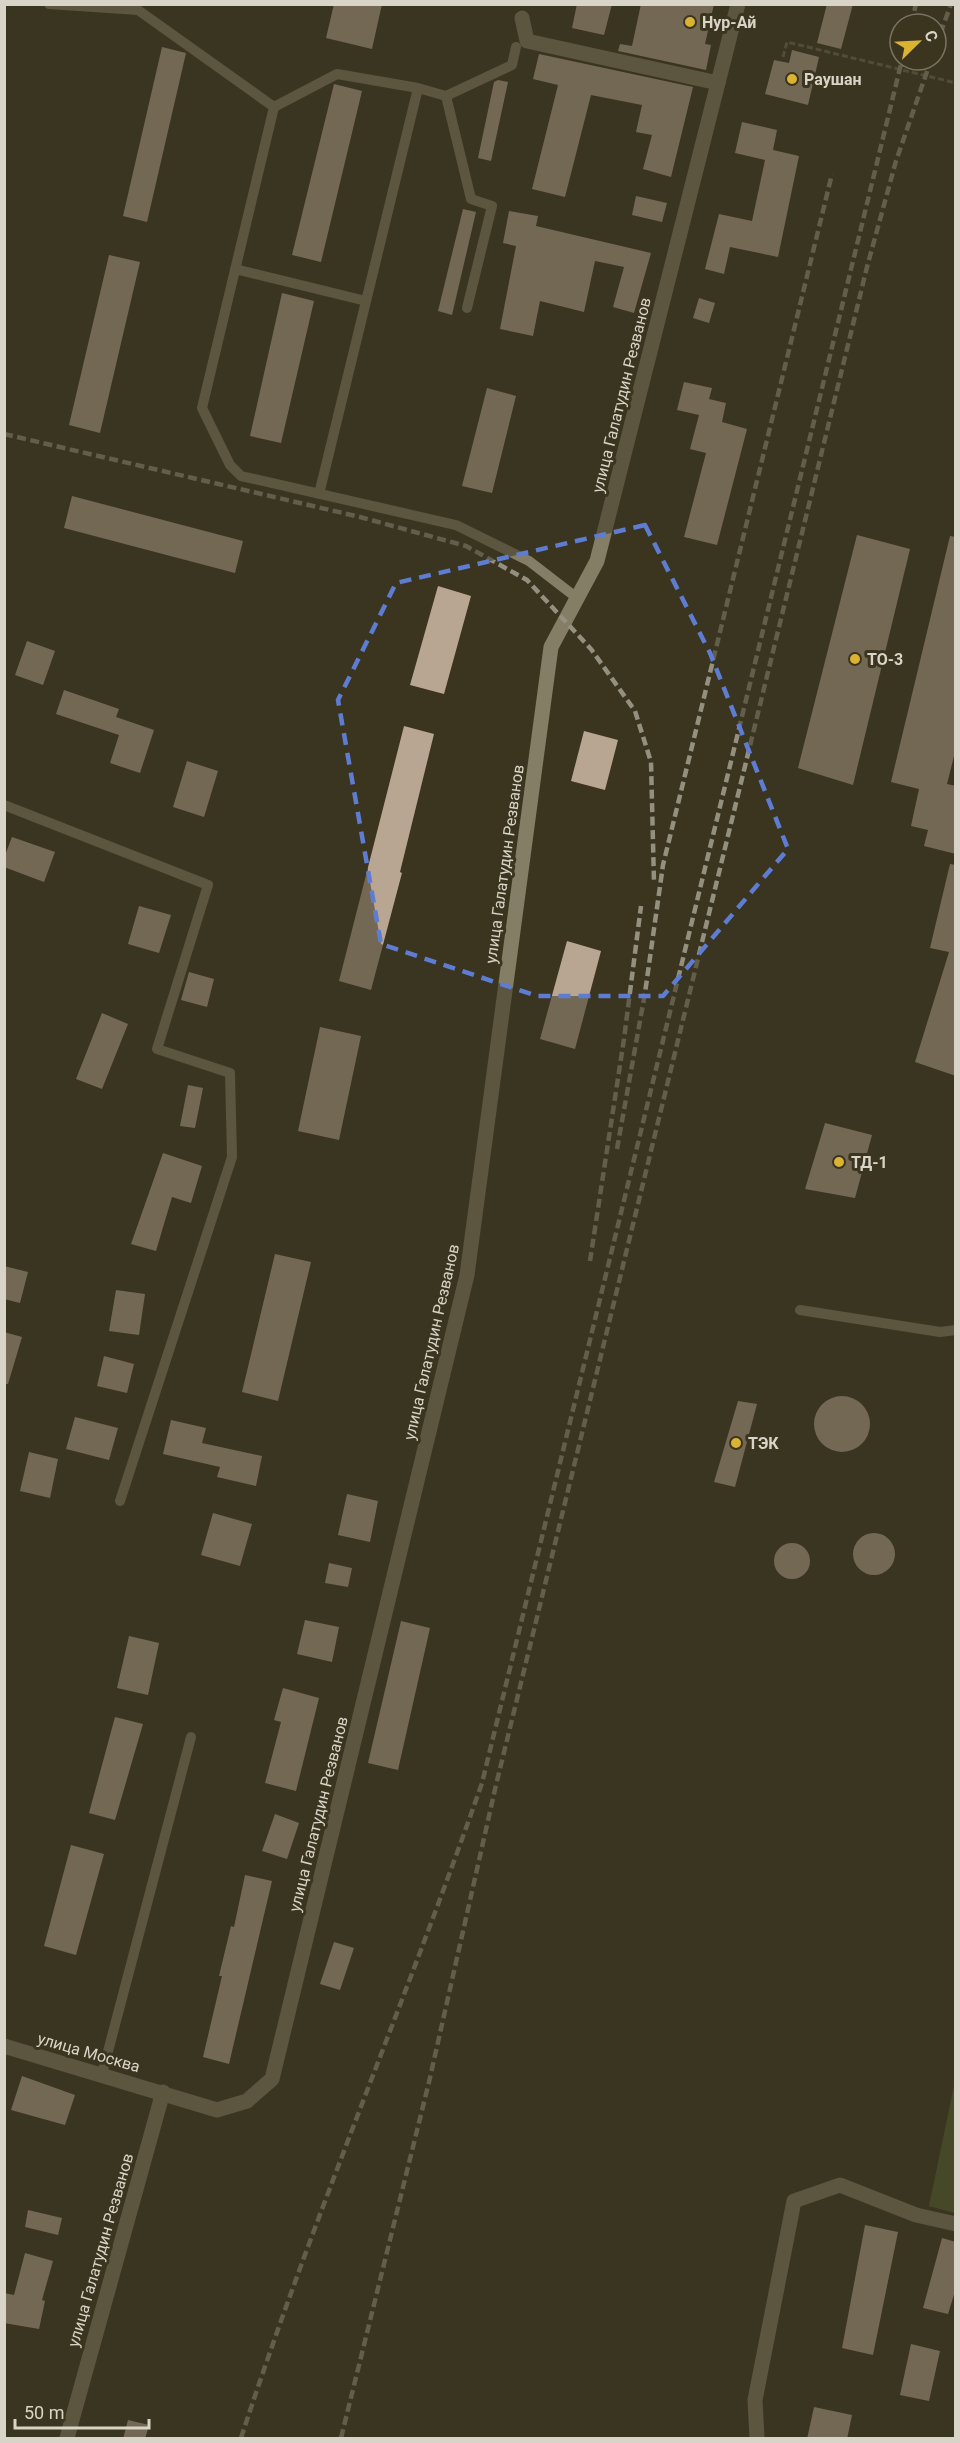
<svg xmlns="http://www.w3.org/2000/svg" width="960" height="2443" font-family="Roboto,sans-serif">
<rect width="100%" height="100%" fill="#3b3520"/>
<path fill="#556231" d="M955,2081l1,132h-1l-26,-7z"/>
<path fill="#b9a692" d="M334,4h48l-10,45 -46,-11z
M577,4h35l-8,31 -32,-7z
M641,4h73l-9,40 6,1 -5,25 -88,-19 2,-7 12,2z
M827,4h26l-12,45 -24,-6z
M162,47l24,6 -39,169 -24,-6z
M792,50l27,7 -11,48 -43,-11 9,-34 15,3z
M539,54l154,33 -22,90 -28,-8 9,-34 -16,-3 6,-27 -51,-10 -26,102 -33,-8 26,-104 -25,-6z
M498,80l10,2 -17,79 -13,-3 16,-76z
M334,84l28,7 -41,171 -29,-7z
M742,122l35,8 -4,20 26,6 -21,101 -48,-10 -6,27 -19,-5 14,-55 33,7 13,-61 -30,-7z
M636,196l31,7 -5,19 -30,-7z
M463,209l13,3 -24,103 -14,-4z
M509,211l29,5 -2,10 115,27 -17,60 -21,-6 11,-40 -29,-6 -11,51 -44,-11 -7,35 -33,-7 16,-83 -13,-3z
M109,255l31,7 -40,171 -31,-8z
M282,293l32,8 -33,142 -31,-7z
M699,298l16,5 -6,20 -16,-5z
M684,382l28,6 -3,11 17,4 -4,19 25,7 -30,116 -33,-8 22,-84 -16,-4 9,-34 -22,-5z
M487,388l29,8 -24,97 -30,-7z
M72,496l171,45 -8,32 -171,-45z
M857,535l53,14 -57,236 -55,-17z
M950,536l6,1v211l-9,36 9,2v68l-32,-8 4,-16 -17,-4 8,-37 -28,-7z
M438,586l33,10 -27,98 -34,-9z
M27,641l28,10 -12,34 -28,-10z
M64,690l55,19 -3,8 38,13 -14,43 -30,-10 9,-28 -63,-21z
M404,726l30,8 -34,138 2,1 -31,117 -32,-9z
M584,731l34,9 -13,50 -34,-9z
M187,761l31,10 -14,46 -31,-10z
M12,837l43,15 -11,30 -40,-15v-9z
M950,864l6,1v211l-41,-14 34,-110 -19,-4z
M139,906l32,9 -12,38 -31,-9z
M567,941l34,10 -26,98 -35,-10z
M189,972l25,7 -7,28 -26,-7z
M102,1013l26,11 -26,65 -26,-10z
M320,1027l41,9 -22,104 -41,-9z
M188,1085l15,3 -8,40 -15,-2z
M825,1123l47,12 -17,63 -50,-9z
M163,1153l39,13 -11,37 -19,-6 -16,54 -25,-7z
M275,1254l36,8 -33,139 -36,-9z
M4,1266l24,6 -8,31 -16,-4z
M116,1290l29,4 -6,41 -30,-4z
M4,1332l18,5 -14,47h-4z
M104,1356l30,8 -7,29 -30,-7z
M814 1424a28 28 0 1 1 56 0a28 28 0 1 1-56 0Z
M738,1401l19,3 -22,83 -21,-5z
M75,1417l43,11 -9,32 -43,-11z
M171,1420l35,8 -4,15 60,13 -6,30 -39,-9 3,-10 -57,-13z
M29,1452l29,7 -8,39 -30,-7z
M347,1494l31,7 -8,41 -32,-7z
M213,1513l39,11 -12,42 -39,-11z
M853 1554a21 21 0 1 1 42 0a21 21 0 1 1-42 0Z
M774 1561a18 18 0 1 1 36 0a18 18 0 1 1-36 0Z
M329,1563l23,5 -4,19 -23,-4z
M305,1620l34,7 -7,35 -35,-8z
M401,1621l29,7 -32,142 -30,-7z
M129,1636l30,7 -11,52 -31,-7z
M283,1688l36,10 -23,93 -31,-8 16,-61 -7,-2z
M115,1717l28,7 -28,96 -26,-7z
M275,1814l24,9 -12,36 -25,-8z
M71,1845l33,9 -28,101 -32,-9z
M245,1875l27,6 -43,183 -26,-7 19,-81h-3l12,-50 3,1z
M334,1942l20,6 -14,42 -20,-6z
M22,2076l53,19 -10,30 -54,-15z
M28,2210l34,8 -4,17 -33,-8z
M865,2225l33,7 -25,123 -31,-7z
M942,2238l14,4v46l-8,26 -25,-6z
M25,2253l28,8 -11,39 3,1 -6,28 -35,-6v-30l10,2z
M911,2344l29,7 -11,50 -29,-6z
M814,2407l38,8 -5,24h-40z
M128,2420l21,5 -4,14h-22z"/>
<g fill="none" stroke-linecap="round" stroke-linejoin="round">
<path stroke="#6d6755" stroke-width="3" stroke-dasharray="6 3" stroke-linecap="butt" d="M783,57l4,-15 169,41"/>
<path stroke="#857e66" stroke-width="10" d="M49,4l89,6 136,97 -72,301 28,57 11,11 215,49 73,36 48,37
M418,88l28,8 25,103 21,7 -25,102
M446,96l66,-31 4,-18
M274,107l63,-33 81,14 -99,406
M235,269l131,32
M4,805l204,80 -51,164 73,24 2,84 -112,344
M800,1310l140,22 16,-2
M102,2074l89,-337"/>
<path stroke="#857e66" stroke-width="15" d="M522,18l5,23 191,42
M67,2438l96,-346
M757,2438l-2,-38 39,-199 46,-16 76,30 40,9"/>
<path stroke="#857e66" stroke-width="15" d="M4,2046l213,64 30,-9 25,-22 195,-804 84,-628 46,-86 141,-557"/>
<path stroke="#94907f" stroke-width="4.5" stroke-dasharray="9 4.5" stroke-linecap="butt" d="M911,24l5,-20
M936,46l15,-42
M4,434l356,83 106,29 61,34 64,69 44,62 16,51 3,120
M617,1149l28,-156 18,-128 169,-691
M590,1261l34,-222 17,-133
M241,2438c72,-221 164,-435 241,-655l420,-1723
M341,2438l88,-356 67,-297 371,-1518 29,-106 35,-101"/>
</g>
<path d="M0 0H960V2443H0ZM645,525l65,128 78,196 -125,147h-126l-156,-52 -43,-244 58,-117z" fill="#3b3520" fill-opacity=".55" fill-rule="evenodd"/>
<path fill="none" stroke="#5e7dd2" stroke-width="4.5" stroke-dasharray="12 8" stroke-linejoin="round" d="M645,525l65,128 78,196 -125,147h-126l-156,-52 -43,-244 58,-117z"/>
<g fill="#dab333" stroke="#3b3520" stroke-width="2">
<circle cx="690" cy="22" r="6"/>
<circle cx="792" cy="79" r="6"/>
<circle cx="855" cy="659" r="6"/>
<circle cx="839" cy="1162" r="6"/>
<circle cx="736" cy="1443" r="6"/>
</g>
<g text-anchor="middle" stroke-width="6" stroke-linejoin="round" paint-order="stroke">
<g font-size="16" font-weight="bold" fill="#d8d4c7" stroke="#3b3520" text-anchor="start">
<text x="702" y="28">Нур-Ай</text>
<text x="804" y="85">Раушан</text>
<text x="867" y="665">ТО-3</text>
<text x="851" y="1168">ТД-1</text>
<text x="748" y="1449">ТЭК</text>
</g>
<g font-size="16" fill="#d8d4c7" stroke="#3b3520">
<text transform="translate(621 395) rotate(-76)" y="6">улица Галатудин Резванов</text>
<text transform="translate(504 864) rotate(-82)" y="6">улица Галатудин Резванов</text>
<text transform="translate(431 1342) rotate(-77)" y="6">улица Галатудин Резванов</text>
<text transform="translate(318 1814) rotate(-76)" y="6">улица Галатудин Резванов</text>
<text transform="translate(89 2052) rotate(16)" y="6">улица Москва</text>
<text transform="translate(100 2250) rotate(-74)" y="6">улица Галатудин Резванов</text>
</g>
</g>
<rect width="960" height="2443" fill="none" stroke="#d8d4c7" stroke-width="12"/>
<g transform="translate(918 42) rotate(66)"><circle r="28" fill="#3b3520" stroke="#7a7563" stroke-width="1.5"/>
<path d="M0-4.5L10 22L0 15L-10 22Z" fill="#dab333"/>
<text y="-9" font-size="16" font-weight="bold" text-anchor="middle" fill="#d8d4c7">С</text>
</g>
<path d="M15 2419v9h134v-9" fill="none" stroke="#d8d4c7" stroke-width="3"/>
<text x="24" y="2419" font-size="18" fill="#d8d4c7" stroke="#3b3520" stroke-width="4.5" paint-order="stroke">50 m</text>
</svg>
